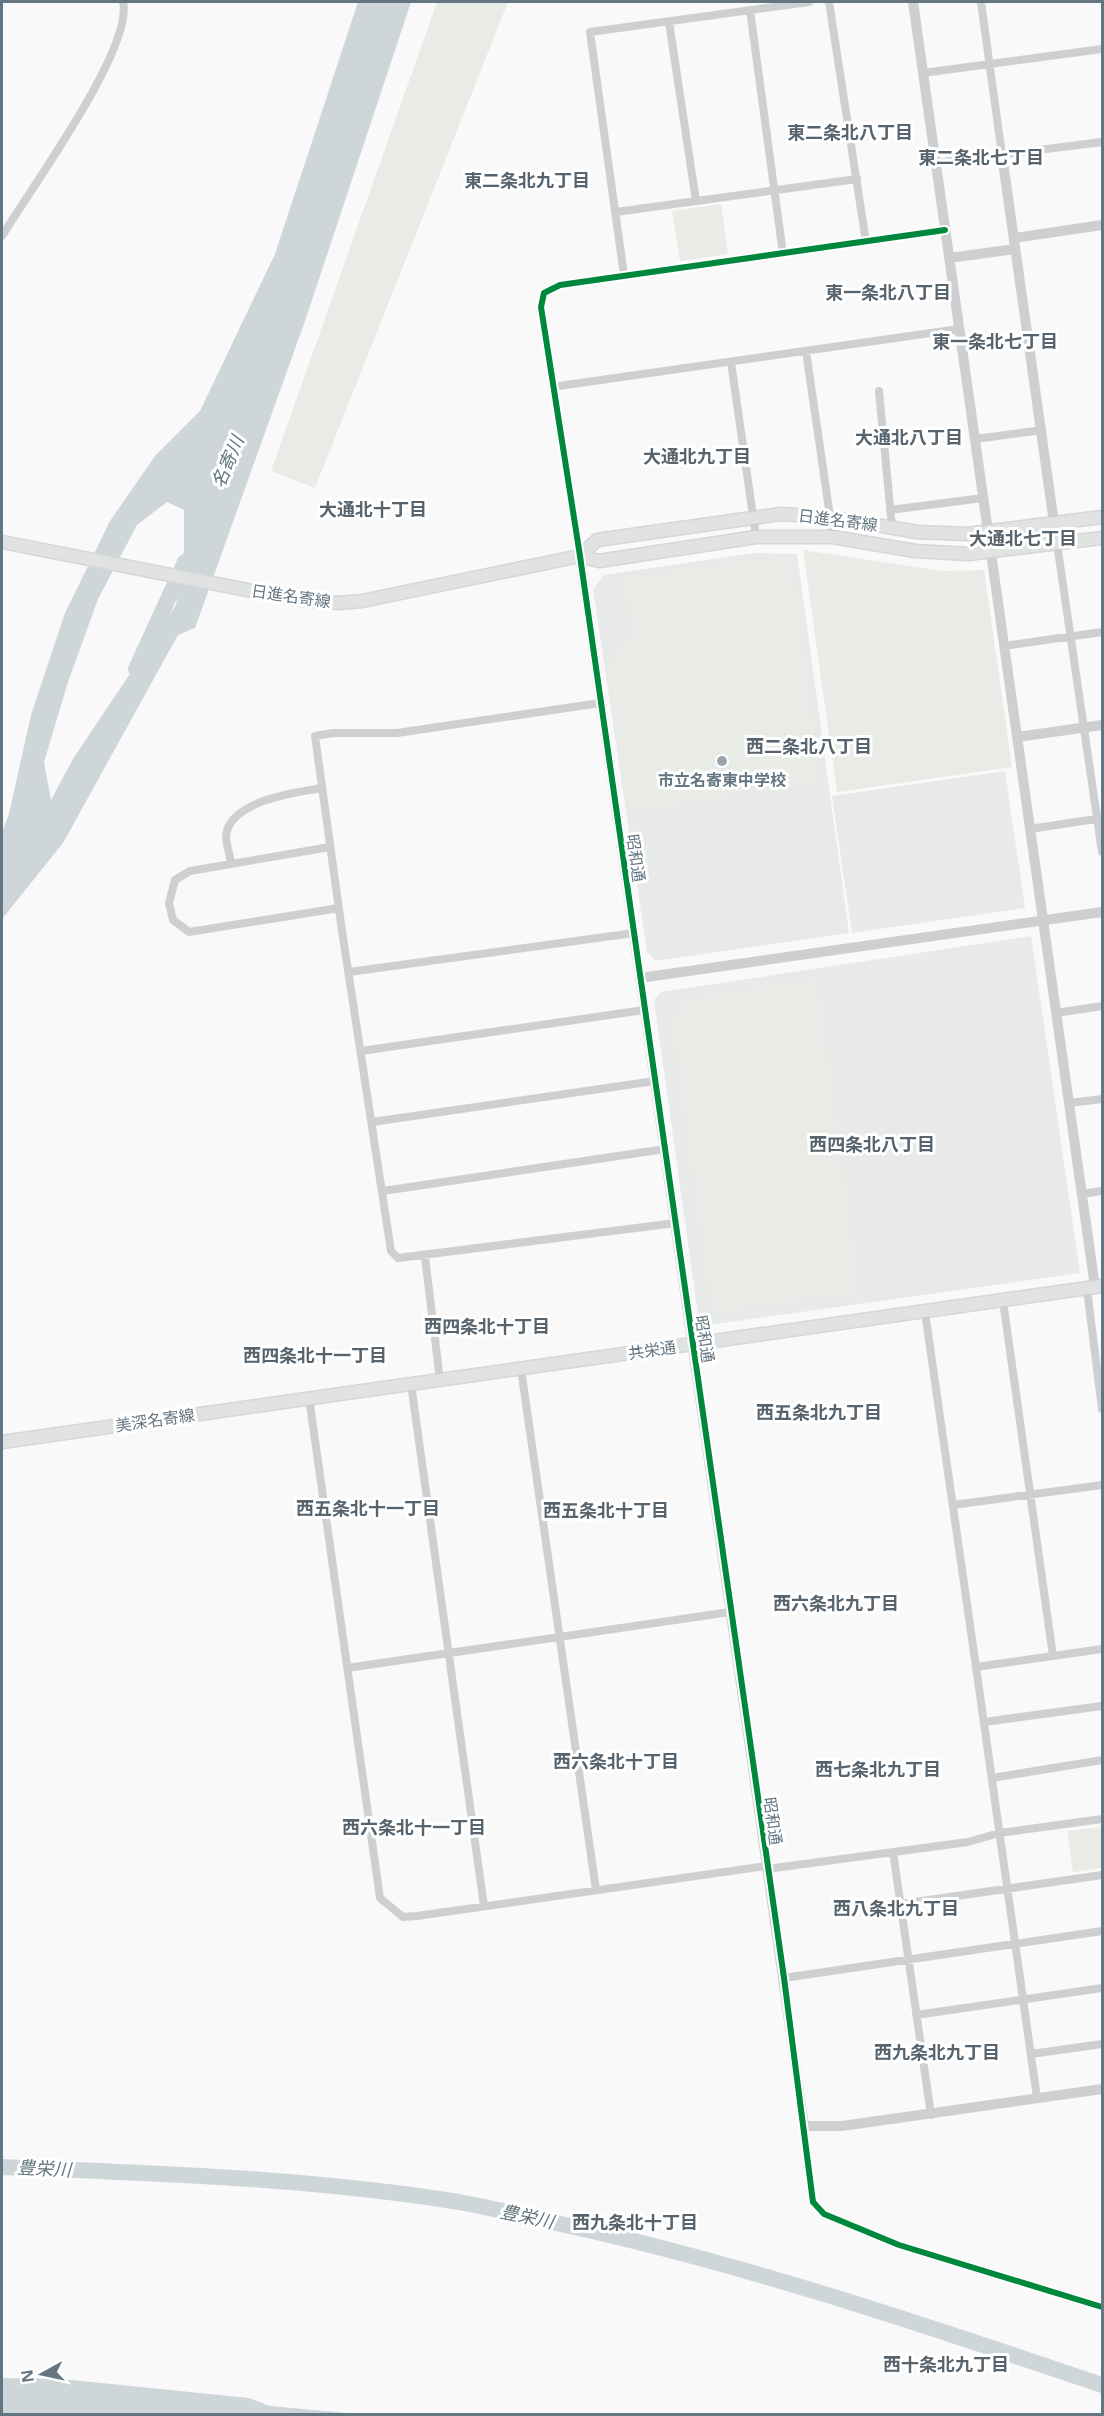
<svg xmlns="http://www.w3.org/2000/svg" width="1104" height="2416" font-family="'Noto Sans','Noto Sans JP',sans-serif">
<rect width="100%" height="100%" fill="#f9f9f9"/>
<path fill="#e8e9e9" d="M754,553l43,1 52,379 -194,28 -8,-9 -54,-363 11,-14z
M1005,771l20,137 -173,25 -20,-137z
M1031,936l49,337 -371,52 -11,-10 -44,-315 7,-8z"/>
<path fill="#e8ebe6" d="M437,2h71l-193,486 -44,-17z
M721,204l7,50 -48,7 -8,-50z
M803,550l139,21 42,-1 28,197 -175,25z
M755,559l37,3 28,220 -191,30 -20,-146 23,-32 -7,-55z
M817,978l42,314 -147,20 -40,-289 14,-24z
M1102,1827v41l-29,4 -6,-41z"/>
<path fill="#ced6d9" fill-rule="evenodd" d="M358,2h53l-106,319 -110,307 -17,7 -115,208 -61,76v-87l7,-18 22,-99 34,-102 45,-92 45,-65 45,-45 75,-157zM167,502l17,8v39l-8,56 -103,154 -22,41 -7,-38 24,-80 30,-83 39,-74z
M2,2378l60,1 187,19 21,8 88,8h-356z"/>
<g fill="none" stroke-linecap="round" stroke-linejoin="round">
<path stroke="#ced6d9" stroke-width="16" d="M136,669l49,-107
M2,2167c153,6 306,11 457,35 38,7 74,16 111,24 181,40 357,100 532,159"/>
<defs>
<path id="secondary" d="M2,542l291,57 46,4 23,-2 218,-45 19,5 157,-24h77l82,14 53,3 134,-16
M580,556l17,-16 184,-26 49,3 87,15 50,2 135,-17
M2,1442l1100,-156"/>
</defs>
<use href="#secondary" stroke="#d5d6d7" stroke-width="15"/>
<path stroke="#cecfd0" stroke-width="8" d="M829,2l37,240
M981,2l21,153
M750,10l33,244
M669,22l27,179
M923,73l179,-24
M935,163l167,-21
M616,212l241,-33
M2,236c27,-45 132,-188 121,-234
M624,275l-34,-243 219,-30
M962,347l66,-9
M806,351l27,186
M731,362l25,175
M552,387l407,-58
M879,391l13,136
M975,439l67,-9
M890,510l93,-12
M1054,523l48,329
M580,556l-39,-249 3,-14 16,-8 385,-55
M1004,646l98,-14
M600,703l-203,30h-64l-18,3 27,195 49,320 7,7 278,-35
M1030,829l72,-11
M330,847l-140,24 -15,9 -6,23 4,17 16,12 150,-24
M231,863c-1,-8 -5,-19 -5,-27 3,-35 70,-44 96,-48
M349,972l285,-39
M1056,1013l46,-7
M361,1051l283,-41
M1069,1103l33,-4
M372,1122l283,-41
M383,1191l282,-42
M1081,1194l21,-3
M425,1257l15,123
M1087,1289l15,120
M1003,1301l50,355
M925,1312l51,355
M521,1369l75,521
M411,1384l73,522
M309,1398l71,500 23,19 14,-1 349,-50
M953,1505l149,-20
M347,1668l383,-56
M984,1722l118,-16
M992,1778l110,-18
M893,1852l38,263
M767,1869l201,-27 31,-9 103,-14
M901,1904l201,-29
M784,1978l318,-47
M916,2015l186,-27
M1031,2054l71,-10
M1037,2098l-61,-431 126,-18
M804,2126l9,76 11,12 75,31 203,62"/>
<path stroke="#cecfd0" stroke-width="10" d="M913,2l182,1285
M1002,155l52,368
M1014,238l88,-13
M949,258l66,-9
M580,556l224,1570h38l260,-37
M1017,737l85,-12
M640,978l462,-66"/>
<use href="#secondary" stroke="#e1e2e2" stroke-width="12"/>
<defs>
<path id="cycleway" d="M945,230l-385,55 -16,8 -3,14 39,249 204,1422 29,224 11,12 75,31 203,62"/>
</defs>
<use href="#cycleway" stroke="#fff" stroke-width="10"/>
<use href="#cycleway" stroke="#00873e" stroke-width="6"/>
</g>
<circle fill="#99a4ac" stroke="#fff" stroke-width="2" cx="722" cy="761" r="6"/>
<g text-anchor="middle" stroke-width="6" stroke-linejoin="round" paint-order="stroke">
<g font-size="16" fill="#657683" stroke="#fff">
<text transform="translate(838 520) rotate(7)" y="6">日進名寄線</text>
<text transform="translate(291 596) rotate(8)" y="6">日進名寄線</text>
<text transform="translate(636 858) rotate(82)" y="6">昭和通</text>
<text transform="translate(705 1339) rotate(81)" y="6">昭和通</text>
<text transform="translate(652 1350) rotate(-8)" y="6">共栄通</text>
<text transform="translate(155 1420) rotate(-8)" y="6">美深名寄線</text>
<text transform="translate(773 1821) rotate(82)" y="6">昭和通</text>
</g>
<g font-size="16" font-weight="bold" fill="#657683" stroke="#fff">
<text x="722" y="786">市立名寄東中学校</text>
</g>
<g font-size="18" font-weight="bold" fill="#57646e" stroke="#fff">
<text x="850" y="139">東二条北八丁目</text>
<text x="981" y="164">東二条北七丁目</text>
<text x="527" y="187">東二条北九丁目</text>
<text x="888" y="299">東一条北八丁目</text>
<text x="995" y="348">東一条北七丁目</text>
<text x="909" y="444">大通北八丁目</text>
<text x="697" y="463">大通北九丁目</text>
<text x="373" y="516">大通北十丁目</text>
<text x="1023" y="545">大通北七丁目</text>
<text x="809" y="753">西二条北八丁目</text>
<text x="872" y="1151">西四条北八丁目</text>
<text x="487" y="1333">西四条北十丁目</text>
<text x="315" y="1362">西四条北十一丁目</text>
<text x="819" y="1419">西五条北九丁目</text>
<text x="368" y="1515">西五条北十一丁目</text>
<text x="606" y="1517">西五条北十丁目</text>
<text x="836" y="1610">西六条北九丁目</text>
<text x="616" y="1768">西六条北十丁目</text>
<text x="878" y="1776">西七条北九丁目</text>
<text x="414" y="1834">西六条北十一丁目</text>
<text x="896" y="1915">西八条北九丁目</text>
<text x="937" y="2059">西九条北九丁目</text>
<text x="635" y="2229">西九条北十丁目</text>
<text x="946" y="2371">西十条北九丁目</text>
</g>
<g font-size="18" font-style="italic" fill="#60757c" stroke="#fff">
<text transform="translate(228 462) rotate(-67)" y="6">名寄川</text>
<text transform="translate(44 2169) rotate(3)" y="6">豊栄川</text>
<text transform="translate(527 2217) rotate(12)" y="6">豊栄川</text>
</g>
</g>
<rect width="1104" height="2416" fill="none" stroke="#657683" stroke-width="6"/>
<g transform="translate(42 2374) rotate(262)" stroke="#ffffff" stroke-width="4.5" paint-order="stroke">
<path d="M0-4.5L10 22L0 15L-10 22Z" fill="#657683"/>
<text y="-9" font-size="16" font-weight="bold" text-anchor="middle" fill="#657683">N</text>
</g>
</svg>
